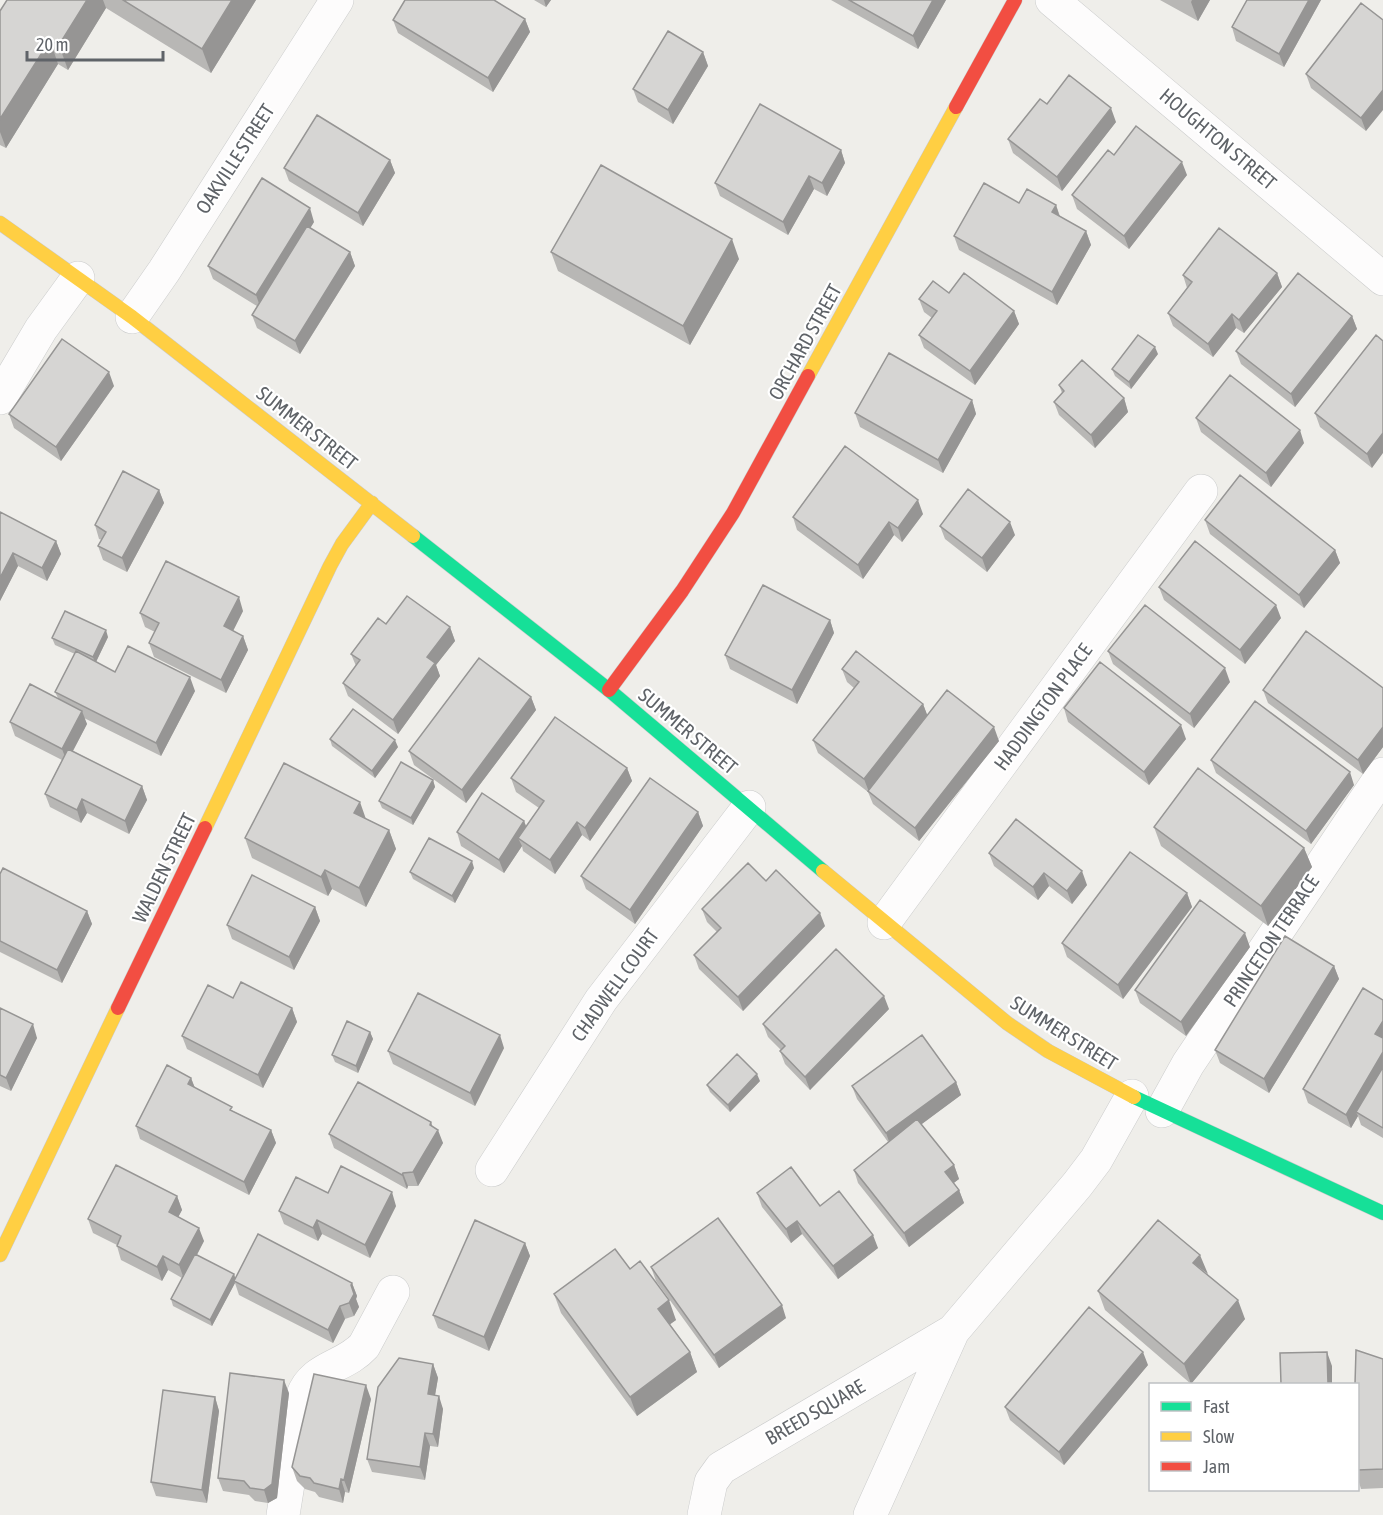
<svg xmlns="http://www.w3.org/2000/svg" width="1383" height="1515" font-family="'Asap Condensed',sans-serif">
<rect width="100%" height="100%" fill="#efeeea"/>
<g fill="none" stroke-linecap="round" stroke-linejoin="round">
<defs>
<path id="street" d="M1052,0l331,279
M132,317l32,-46 173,-271
M0,398l41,-69 37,-51
M884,923l317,-432
M1162,1111l26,-47 195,-290
M492,1170l109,-170 148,-193
M283,1515l19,-118c11,-31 42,-29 62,-51l29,-54
M704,1515l7,-33 10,-14 232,-137
M870,1515l83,-184 124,-146 19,-25 36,-64"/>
<path id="fast" d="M413,536l196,154 214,181
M1134,1097l249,116"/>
<path id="slow" d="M0,223l132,94 281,219
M808,376l148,-269
M205,828l125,-262 12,-22 30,-41
M823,871l184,152 41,28 86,46
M0,1255l118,-247"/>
<path id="jam" d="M956,107l59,-107
M609,690l73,-99 51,-78 75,-137
M118,1008l87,-180"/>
</defs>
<use href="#street" stroke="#cbcccc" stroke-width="34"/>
<use href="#fast" stroke="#cacacb" stroke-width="15"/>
<use href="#slow" stroke="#cacacb" stroke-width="15"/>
<use href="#jam" stroke="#cacacb" stroke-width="15"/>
<use href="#street" stroke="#fdfcfc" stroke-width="33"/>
<use href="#fast" stroke="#16e098" stroke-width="14"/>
<use href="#slow" stroke="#ffcf43" stroke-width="14"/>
<use href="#jam" stroke="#f24e42" stroke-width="14"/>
</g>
<path fill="#b8b7b5" d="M7,0h249l-45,73 -105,-65 -38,62 -10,-6 -52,84 -6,-3v-134z
M534,0h17l-5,7z
M831,0h115l-28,49z
M1160,0h50l-12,21z
M1247,0h74l-37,67 -48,-26 -4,-14z
M1361,3l5,128 -55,-43 -5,-14z
M525,19l5,13 -37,60 -95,-59 -5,-13z
M703,52l5,14 -35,58 -35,-22 -5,-13z
M1116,122l-54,69 -49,-38 -5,-14z
M841,150l4,13 -18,33 -13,-7 -26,46 -68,-39 -5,-13z
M1114,155l73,20 -58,74 -52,-40 -5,-14z
M390,160l5,13 -32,53 -74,-45 -5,-13z
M1019,203l37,2 4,11 26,15 5,14 -34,60 -98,-55 -5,-14z
M314,222l-4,6 40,24 5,14 -55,88 -43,-26 -5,-13 5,-9 -44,-27 -5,-13z
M551,252l188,7 -49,86 -132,-74z
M1277,273l5,14 -38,46 -8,-5 -23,29 -40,-31 -5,-13 19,-25 -4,-13z
M919,299l95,12 5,13 -44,61 -51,-37 -5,-13 13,-17 -8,-6z
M1352,316l5,13 -62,78 -54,-43 -5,-13z
M1376,335l-4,133 -52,-41 -5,-14z
M1158,354l-27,35 -16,-13 -3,-7z
M1059,385l65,13 4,14 -33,36 -36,-33 -5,-13 8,-9z
M114,386l-53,75 -47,-33 -5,-14z
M972,400l4,14 -33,59 -83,-46 -5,-14z
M1196,418l108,25 -33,44 -70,-55z
M159,490l5,13 -37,69 -24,-12 -5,-14 4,-6 -3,-1 -4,-14z
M0,512l56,29 5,13 -14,27 -29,-15 -18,35z
M923,514l-21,28 -8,-7 -31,44 -66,-49 -4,-13z
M1205,520l130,30 5,13 -36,45 -94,-74z
M940,526l75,9 -28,37 -42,-33z
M1159,587l122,31 -36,46 -81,-64z
M243,611l-10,20 10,5 5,14 -22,43 -72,-36 -5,-14 6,-11 -10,-5 -5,-14z
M830,620l4,13 -37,71 -67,-35 -5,-14z
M386,624l64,3 5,14 -19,24 4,11 -42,58 -50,-38 -5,-13 13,-17 -5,-12z
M108,637l-12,25 19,10 80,19 -34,65 -77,-38 3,6 -14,27 69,35 5,14 -18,34 -42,-21 -6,10 -31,-16 -5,-13 17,-34 -47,-24 -5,-14 48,-24 -3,-6 20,-38 -20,-9 -3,-7z
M1108,651l122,31 -36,46 -81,-64z
M842,669l81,35 4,11 72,26 -80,100 -46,-37 -5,-12 -50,-39 -5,-13 41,-52 -7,-6z
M1383,688v59l-20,27 -95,-71 -5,-13z
M531,697l5,13 -70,93 -52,-38 -5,-14z
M1064,708l122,31 -37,46 -81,-63z
M330,739l68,8 -23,31 -43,-32z
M1211,760l143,25 -43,59 -95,-71z
M627,768l5,13 -42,60 -8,-6 -27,39 -32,-23 -1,-5 -18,27 -43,-27 -4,-14 67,-11 2,5 13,-18 -23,-16 -5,-14z
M433,780l2,7 -22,38 -31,-17 -3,-7z
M698,812l5,14 -68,98 -49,-35 -5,-13z
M365,818l24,12 7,19 -30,58 -34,-18 -4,7 -76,-38 -7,-20z
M1154,827l150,21 8,19 -44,59 -107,-80z
M989,853l98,32 -15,19 -23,-18 -11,14 -44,-34z
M474,868l-19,35 -42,-24 -3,-7z
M0,874l87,37 5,13 -30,59 -62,-31z
M1187,893l5,14 -69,92 -56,-42 -5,-14z
M315,907l5,14 -26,49 -62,-31 -5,-14z
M702,909l123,17 -82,85 -44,-42 -5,-14 23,-23 -10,-10z
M1250,947l-64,89 -46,-33 -5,-13z
M1334,966l5,13 -70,114 -49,-30 -5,-13z
M233,998l59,10 5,14 -34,66 -76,-39 -5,-13z
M1383,1000v138l-22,-13 -3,-9 -7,12 -43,-25 -5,-14z
M0,1008l37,30 -26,53 -11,-5z
M889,1009l-79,81 -25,-26 -5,-13 1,-1 -13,-13 -5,-13z
M370,1032l3,7 -15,34 -23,-11 -3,-7z
M504,1048l-29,58 -82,-42 -5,-13z
M191,1078l4,10 38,23 38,19 5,13 -27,52 -109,-56 -4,-13z
M760,1081l-30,31 -20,-20 -3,-7z
M956,1082l5,13 -40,29 33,41 5,14 -6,4 6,7 5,13 -55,44 -51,-64 -4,-13 34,-28 -31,-43 -5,-13z
M433,1127l10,16 -25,43h-10l-1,3 -73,-41 -5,-14z
M328,1193l68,13 -26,52 -48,-24 -4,7 -34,-17 -5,-13z
M757,1193l63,13 58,42 -40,31 -36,-45 -11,9 -29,-36z
M177,1196l5,14 -4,7 26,24 -7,14 37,19 1,4 117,5 5,13 -1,3 3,8 -5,9 -9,3 -12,24 -94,-48 -4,-12 -23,43 -39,-20 -2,-7 11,-21 -14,-8 -6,11 -41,-21 -4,-14v-1l-24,-12 -5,-14z
M525,1243l5,13 -41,95 -51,-23 -5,-13z
M651,1267l135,51 -67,50 -63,-87z
M630,1269l46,51 -6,4 20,28 7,20 -60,44 -76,-103 -7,-19z
M1207,1274l38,45 -54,65 -86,-74 -7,-19z
M1383,1359v129l-22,1 -3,-10v-95z
M433,1364l5,14 -3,17 8,14 -5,38 -8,-1 -5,34 -53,-8 -5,-13z
M1148,1365l-84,100 -54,-45 -5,-13z
M289,1393l-12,105 -9,5 -13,-2 -6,-6 -26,-4 -5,-13z
M215,1397l4,14 -12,92 -51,-7 -5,-14z
M371,1399l-22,94 -4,-1 -2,11 -24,-6 -4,-5 -10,-3 -8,-8 -5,-14z"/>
<path fill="#969594" d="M87,0h16l3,8 -38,62 -9,-25z
M232,0h24l-45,73 -9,-24z
M544,0h7l-5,7z
M933,0h13l-28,49 -5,-13z
M1192,0h18l-12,21 -7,-19z
M1309,0h12l-37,67 -5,-13z
M525,19l5,13 -37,60 -5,-14z
M50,40l8,24 -52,84 -6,-16v-13z
M703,52l5,14 -35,58 -5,-14z
M1383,90v20l-17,21 -5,-13z
M1111,108l5,14 -54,69 -5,-14z
M841,150l4,13 -18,33 -5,-13z
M390,160l5,13 -32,53 -5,-13z
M1182,162l5,13 -58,74 -5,-13z
M809,176l5,13 -26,46 -5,-13z
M1056,205l4,13 -8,-6z
M310,208l4,14 -53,87 -5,-14z
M1086,231l5,14 -34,60 -5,-13z
M732,239l7,20 -49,86 -7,-19z
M350,252l5,14 -55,88 -5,-13z
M1277,273l5,14 -38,46 -5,-13z
M1014,311l5,13 -44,61 -5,-14z
M1232,314l4,14 -23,29 -5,-13z
M1352,316l5,13 -62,78 -4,-13z
M1155,347l3,7 -27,35 -2,-7z
M109,372l5,14 -53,75 -5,-14z
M1124,398l4,14 -33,36 -4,-13z
M972,400l4,14 -33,59 -5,-13z
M1300,430l4,13 -33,44 -5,-14z
M1383,433v20l-11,15 -5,-14z
M159,490l5,13 -37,69 -5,-14z
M918,500l5,14 -21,28 -4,-14z
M889,522l5,13 -31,44 -5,-14z
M1010,522l5,13 -28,37 -5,-14z
M56,541l5,13 -14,27 -5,-13z
M1335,550l5,13 -36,45 -5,-13z
M13,553l5,13 -18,35v-23z
M239,597l4,14 -14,28 -5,-13z
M1276,605l5,13 -36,46 -5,-14z
M830,620l4,13 -37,71 -5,-14z
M450,627l5,14 -19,24 4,11 -42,58 -5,-14 34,-63z
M106,630l2,7 -13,27 -2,-7z
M243,636l5,14 -22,43 -5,-13z
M1225,668l5,14 -36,46 -4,-14z
M190,677l5,14 -34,65 -5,-13z
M531,697l5,13 -70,93 -4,-13z
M923,704l5,13 -59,75 -5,-13z
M82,711l5,13 -20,38 -5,-13z
M1181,725l5,14 -37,46 -5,-13z
M994,727l5,14 -80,100 -4,-13z
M1383,727v20l-20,27 -5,-14z
M395,740l3,7 -23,31 -3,-7z
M627,768l5,13 -42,60 -5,-13z
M1350,772l4,13 -43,59 -5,-13z
M433,780l2,7 -22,38 -2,-7z
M142,786l5,14 -18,34 -4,-13z
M82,799l5,14 -6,10 -4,-13z
M360,802l7,20 -13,-9z
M698,812l5,14 -68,98 -5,-14z
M524,821l5,13 -11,4 4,8 -18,27 -5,-13z
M577,822l5,13 -27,39 -5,-14z
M389,830l7,19 -30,58 -7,-19z
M1304,848l8,19 -44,59 -7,-20z
M472,861l2,7 -19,35 -3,-7z
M325,870l7,19 -4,7 -7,-19z
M1082,871l5,14 -15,19 -5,-13z
M1044,873l5,13 -11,14 -5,-13z
M1187,893l5,14 -69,92 -5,-14z
M315,907l5,14 -26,49 -5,-13z
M87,911l5,13 -30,59 -5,-13z
M820,913l5,13 -82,85 -5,-14z
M1245,933l5,14 -64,89 -5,-14z
M1334,966l5,13 -70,114 -5,-14z
M884,996l5,13 -79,81 -5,-13z
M292,1008l5,14 -34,66 -5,-13z
M1383,1021v21l-8,-8z
M33,1024l4,14 -26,53 -5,-13z
M370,1032l3,7 -15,34 -2,-7z
M500,1035l4,13 -29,58 -5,-13z
M1383,1052v22l-27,38 2,4 -7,12 -5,-13z
M757,1074l3,7 -30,31 -2,-7z
M191,1078l5,13 -8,-7z
M956,1082l5,13 -70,52 -5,-14z
M431,1122l4,12 3,-4 5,13 -25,43 -5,-14z
M271,1130l5,13 -27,52 -5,-13z
M954,1165l5,14 -9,7 -5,-14z
M403,1173l5,13 -1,3 -5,-14z
M959,1190l5,13 -55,44 -5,-14z
M392,1192l4,14 -26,52 -5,-13z
M177,1196l5,14 -8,15 -5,-13z
M317,1220l5,14 -4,7 -5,-13z
M797,1221l5,13 -11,9 -5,-14z
M199,1228l5,13 -20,38 -5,-14z
M873,1235l5,13 -40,31 -5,-13z
M525,1243l5,13 -41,95 -5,-14z
M1200,1255l8,19 -15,-11z
M163,1256l5,14 -6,11 -5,-14z
M234,1274l2,7h-2l1,2 -23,43 -2,-6z
M352,1283l5,13 -1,3 3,8 -5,9 -5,-13 2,-18z
M669,1300l7,20 -11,8 -7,-19z
M1238,1300l7,19 -54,65 -7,-20z
M782,1305l4,13 -67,50 -5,-13z
M340,1306l5,13 -12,24 -5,-13z
M690,1352l7,20 -60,44 -7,-19z
M1143,1352l5,13 -84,100 -5,-13z
M1327,1352l5,14v18h-4z
M433,1364l5,14 -5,29 -5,-13z
M284,1380l5,13 -12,105 -9,5 -4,-13z
M366,1385l5,14 -22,94 -5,-13z
M439,1396l4,13 -5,38 -5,-13z
M215,1397l4,14 -12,92 -5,-13z
M425,1433l5,13 -5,34 -5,-13z
M341,1479l4,13 -2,11 -4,-14z"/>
<path fill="#d6d5d3" stroke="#969594" stroke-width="1.5" d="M7,0h80l-28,45 -9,-5 -50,79v-108z
M123,0h109l-30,49z
M405,0h89l31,19 -37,59 -95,-58z
M849,0h84l-20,36z
M1247,0h62l-30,54 -47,-27z
M1361,3l22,17v70l-22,28 -55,-44z
M668,31l35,21 -35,58 -35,-21z
M1069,75l42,33 -54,69 -49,-38 32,-40 7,5z
M760,104l81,46 -19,33 -13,-7 -26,46 -68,-39z
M317,115l73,45 -32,53 -74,-45z
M1136,126l46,36 -58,74 -52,-41 36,-45 6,5z
M601,165l131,74 -49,87 -132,-74z
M262,178l48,30 -54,87 -48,-29z
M984,183l35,20 8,-14 29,16 -4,7 34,19 -34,61 -98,-56z
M307,226l43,26 -55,89 -43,-26z
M1219,228l58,45 -38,47 -7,-6 -24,30 -40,-31 24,-31 -9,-7z
M964,273l50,38 -44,60 -51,-36 18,-24 -18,-12 14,-18 16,12z
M1298,273l54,43 -61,78 -55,-43z
M1138,335l17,12 -26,35 -17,-13z
M1376,335l7,6v92l-16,21 -52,-41z
M62,339l47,33 -53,75 -47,-33z
M889,353l83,47 -34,60 -83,-47z
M1082,360l42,38 -33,37 -37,-33 10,-11 -5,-6z
M1230,375l70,55 -34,43 -70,-55z
M845,446l73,54 -20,28 -9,-6 -31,43 -65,-48z
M123,471l36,19 -37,68 -24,-12 8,-14 -11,-7z
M1240,475l95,75 -36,45 -94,-75z
M968,489l42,33 -28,36 -42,-32z
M0,512l56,29 -14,27 -29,-15 -13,25z
M1195,541l81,64 -36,45 -81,-63z
M166,561l73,36 -15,29 19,10 -22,44 -72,-37 10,-20 -19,-10z
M763,585l67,35 -38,70 -67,-35z
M407,596l43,31 -23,30 8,6 -42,57 -50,-37 17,-23 -9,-6 27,-36 8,6z
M1145,605l80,63 -35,46 -82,-63z
M65,611l41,19 -13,27 -41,-19z
M1306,631l77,57v39l-25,33 -95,-70z
M128,646l62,31 -34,66 -101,-51 21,-41 39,21z
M856,651l67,53 -59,75 -51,-39 46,-58 -17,-13z
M479,658l52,39 -69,93 -53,-39z
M1100,662l81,63 -37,47 -80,-64z
M30,684l52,27 -20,38 -52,-27z
M947,690l47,37 -79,101 -47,-37z
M1255,701l95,71 -44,59 -95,-71z
M353,709l42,31 -23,31 -42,-32z
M555,717l72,51 -42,60 -8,-6 -27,38 -32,-22 26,-37 -33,-23z
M68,749l74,37 -17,35 -43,-22 -5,11 -32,-16z
M401,762l32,18 -22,38 -32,-17z
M284,763l76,39 -6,11 35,17 -30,58 -34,-18 -4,7 -76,-39z
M1198,768l106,80 -43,58 -107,-79z
M650,778l48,34 -68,98 -49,-34z
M482,793l42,28 -25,39 -42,-28z
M1016,819l66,52 -15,20 -23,-18 -11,14 -44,-34z
M429,838l43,23 -20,35 -42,-24z
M1130,852l57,41 -69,92 -56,-42z
M748,863l18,18 10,-11 44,43 -82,84 -44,-42 27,-27 -19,-19z
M3,868l84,43 -30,59 -57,-29v-67z
M252,875l63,32 -26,50 -62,-32z
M1200,900l45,33 -64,89 -46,-32z
M1285,936l49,30 -70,113 -49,-29z
M836,949l48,47 -79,81 -25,-26 5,-5 -22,-22z
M241,982l51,26 -34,67 -76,-39 26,-51 25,13z
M1363,988l20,12v21l-8,13 8,4v14l-37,63 -43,-26z
M418,993l82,42 -30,58 -82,-42z
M0,1008l33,16 -27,54 -6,-3z
M347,1021l23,11 -14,34 -24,-11z
M922,1035l34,47 -70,51 -34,-47z
M737,1054l20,20 -29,31 -21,-20z
M167,1065l24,13 -3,6 44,23 -2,3 41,20 -27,52 -108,-56z
M1383,1067v61l-27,-16z
M358,1082l73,40 -1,3 8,5 -25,42 -10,1 -1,2 -73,-41z
M917,1119l37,46 -9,7 14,18 -55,43 -50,-63z
M116,1165l61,31 -8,16 30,16 -20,37 -16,-9 -6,11 -40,-21 4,-10 -33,-17z
M341,1166l51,26 -27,53 -48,-25 -4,8 -34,-17 17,-34 32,16z
M791,1167l29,39 19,-15 34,44 -40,31 -36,-45 -11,8 -29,-36z
M718,1218l64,87 -68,50 -63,-88z
M475,1220l50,23 -41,94 -51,-22z
M1158,1220l42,35 -7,8 45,37 -54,64 -86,-73z
M258,1234l94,49 -1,2 3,9 -5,9 -9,3 -12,24 -94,-49z
M615,1249l15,20 10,-8 29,39 -11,9 32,43 -60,45 -76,-103z
M195,1254l39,20 -24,46 -39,-21z
M1089,1307l54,45 -84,100 -54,-45z
M1356,1350l27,9v110l-25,1v-86h-3z
M1327,1352l1,32h-47l-1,-31z
M399,1358l34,6 -5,30 11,2 -6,38 -8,-1 -5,34 -53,-8 11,-72z
M230,1373l54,7 -12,104 -8,6 -14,-2 -6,-7 -26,-3z
M314,1374l52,11 -22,95 -3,-1 -2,10 -25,-6 -4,-5 -10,-2 -8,-9z
M163,1390l52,7 -13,93 -51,-8z"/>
<g text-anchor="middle" stroke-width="4.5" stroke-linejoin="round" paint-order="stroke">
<g font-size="20" fill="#5f6368" stroke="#fff">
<text transform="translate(1218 139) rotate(40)" y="7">HOUGHTON STREET</text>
<text transform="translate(235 159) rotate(-57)" y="7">OAKVILLE STREET</text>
<text transform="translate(805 342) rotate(-61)" y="7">ORCHARD STREET</text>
<text transform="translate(307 428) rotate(38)" y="7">SUMMER STREET</text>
<text transform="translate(1043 707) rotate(-54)" y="7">HADDINGTON PLACE</text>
<text transform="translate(688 731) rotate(40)" y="7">SUMMER STREET</text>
<text transform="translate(164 868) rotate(-64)" y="7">WALDEN STREET</text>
<text transform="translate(1271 941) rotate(-56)" y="7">PRINCETON TERRACE</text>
<text transform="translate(615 985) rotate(-54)" y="7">CHADWELL COURT</text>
<text transform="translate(1064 1033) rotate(32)" y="7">SUMMER STREET</text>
<text transform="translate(815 1412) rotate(-30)" y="7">BREED SQUARE</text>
</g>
</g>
<rect x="1149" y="1383" width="210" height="108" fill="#ffffff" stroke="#bfc1c3" stroke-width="1.5"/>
<rect x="1161" y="1402" width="30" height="9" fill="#16e098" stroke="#bfc1c3" stroke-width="1.5"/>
<text x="1203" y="1413" font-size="18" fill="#5f6368">Fast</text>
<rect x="1161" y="1432" width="30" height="9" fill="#ffcf43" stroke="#bfc1c3" stroke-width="1.5"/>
<text x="1203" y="1443" font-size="18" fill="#5f6368">Slow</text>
<rect x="1161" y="1462" width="30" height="9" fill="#f24e42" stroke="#bfc1c3" stroke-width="1.5"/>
<text x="1203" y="1473" font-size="18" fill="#5f6368">Jam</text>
<path d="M27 51v9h136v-9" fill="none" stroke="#5f6368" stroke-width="3"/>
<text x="36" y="51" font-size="18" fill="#5f6368" stroke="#ffffff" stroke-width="4.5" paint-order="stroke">20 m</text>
</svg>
